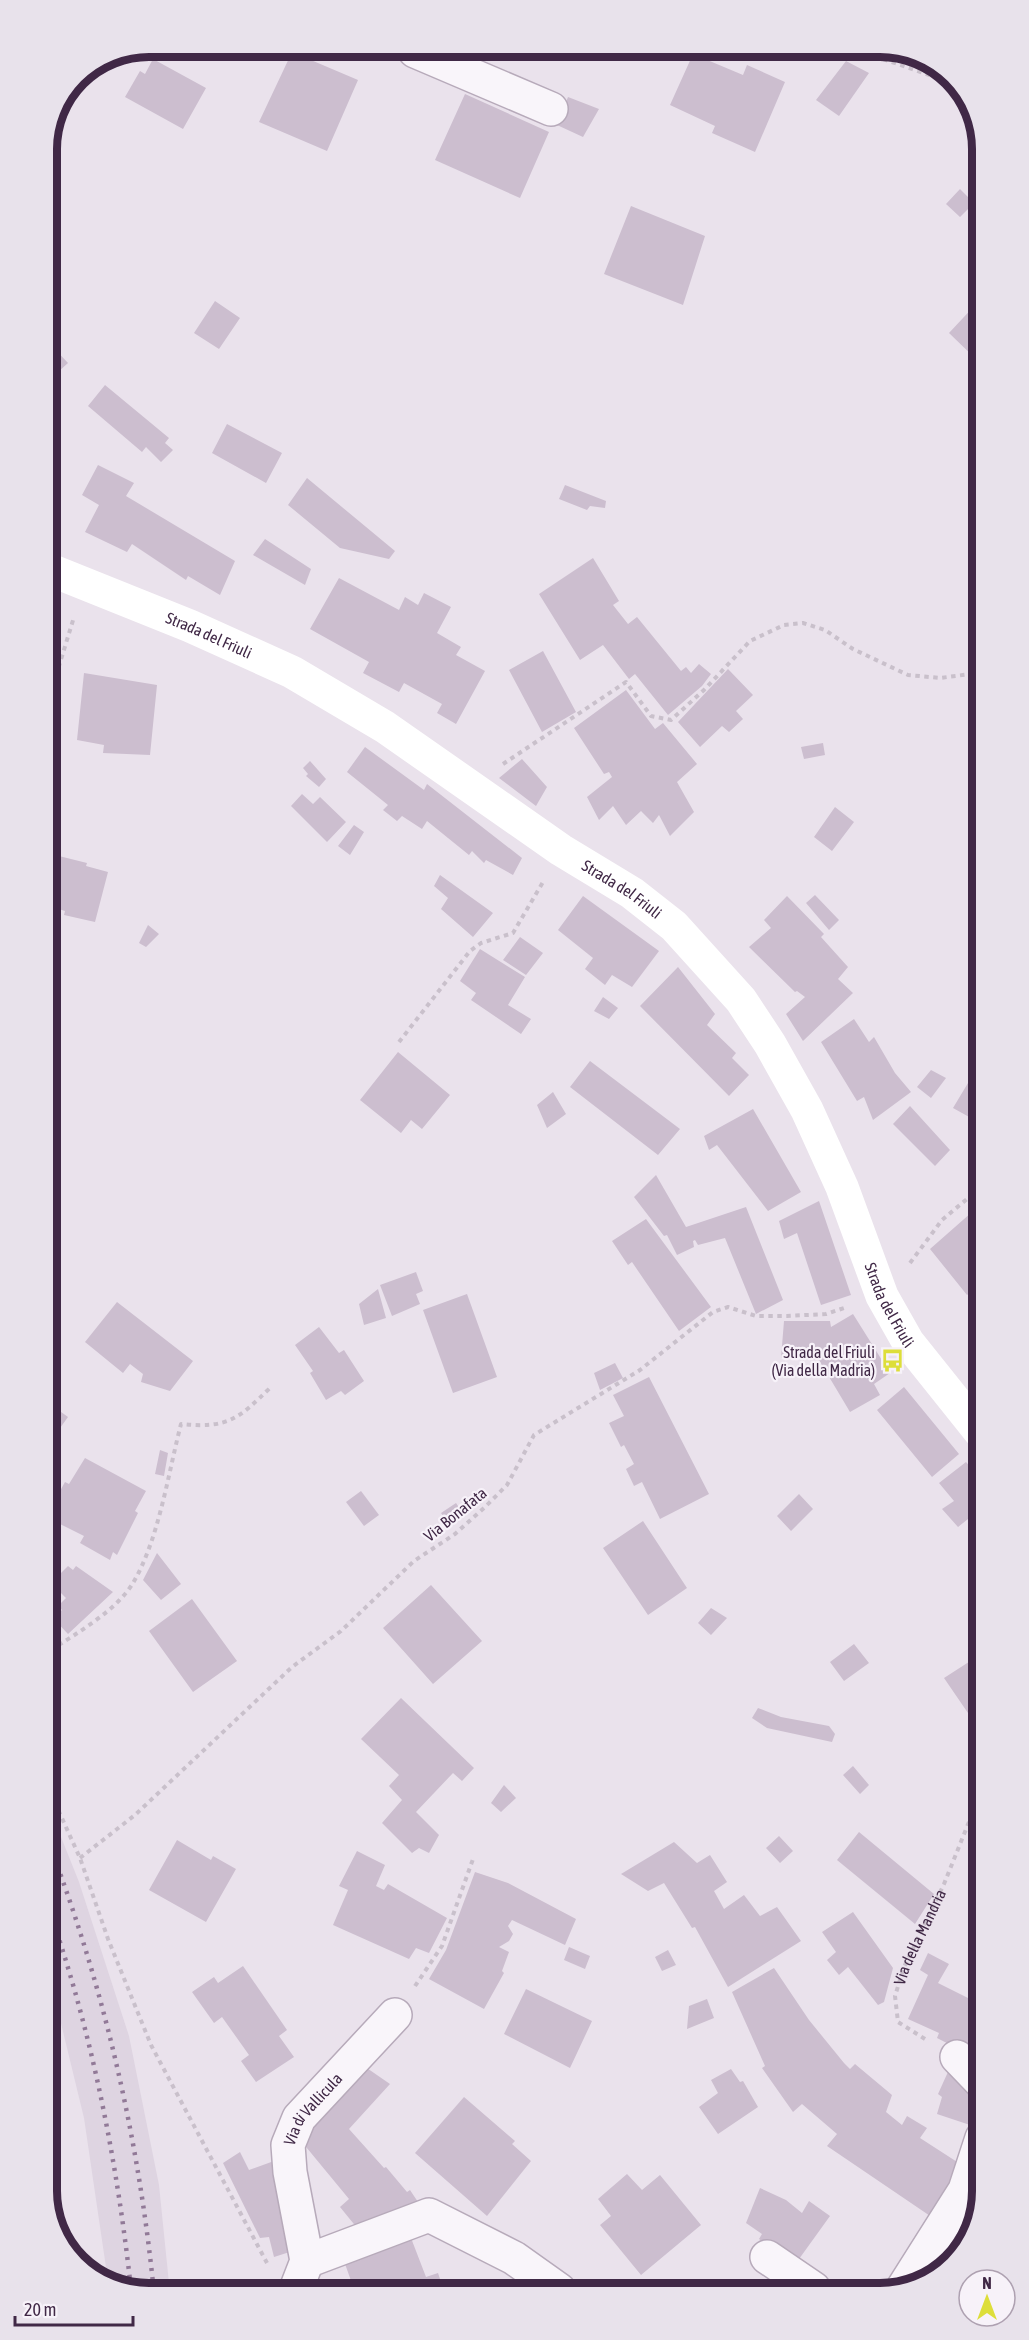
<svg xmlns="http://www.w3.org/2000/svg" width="1029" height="2340" font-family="'Asap Condensed',sans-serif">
<rect width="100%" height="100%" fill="#eae2ec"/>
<path fill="#ded4e1" d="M51,1812l28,70 50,154 30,149 11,108h-29l-33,-12 -24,-163 -33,-136z"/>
<path fill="#ccbecf" d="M292,52l66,28 -31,71 -68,-29z
M693,54l50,21 4,-10 38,17 -30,70 -43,-19 3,-7 -45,-21z
M153,59l53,29 -23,41 -58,-32 15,-26 5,3z
M846,61l23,12 -30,43 -23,-16z
M465,94l84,38 -29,66 -85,-38z
M568,97l31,12 -16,28 -26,-12z
M960,189l14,14 -14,14 -14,-13z
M631,206l74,30 -22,69 -79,-31z
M215,301l25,17 -21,31 -25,-16z
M977,303l1,58 -29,-28z
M47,331l9,10 -5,4 17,18 -21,19z
M105,385l64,53 -4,5 8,7 -12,12 -15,-15 -4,5 -54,-46z
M227,424l55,29 -16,30 -54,-30z
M98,465l36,18 -8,13 109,65 -15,34 -32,-19 -2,4 -54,-36 -5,8 -42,-20 14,-27 -17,-10z
M307,478l88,73 -6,8 -49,-11 -52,-43z
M565,485l41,16 -1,7 -15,-2 -3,4 -28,-11z
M265,539l46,30 -6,16 -52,-30z
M593,558l26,43 -6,4 15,19 9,-7 44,54 5,-4 5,6 8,-9 12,10 -9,12 -34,29 -33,-41 -6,5 -26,-34 -23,15 -41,-66z
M339,578l60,32 6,-13 13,8 6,-12 27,14 -14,26 24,14 -5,8 29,16 -29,53 -19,-11 5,-9 -38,-21 -5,9 -36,-19 6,-11 -59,-33z
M48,633l5,2 -4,15h-1z
M543,651l33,61 -34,20 -33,-62z
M728,669l25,26 -17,16 7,8 -14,13 -7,-6 -22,21 -22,-25z
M84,673l73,12 -7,70 -47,-2 1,-8 -27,-5z
M626,690l29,39 8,-6 34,41 -20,18 17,30 -24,24 -11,-21 -6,8 -12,-12 -15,14 -13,-19 -14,14 -12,-23 25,-20 -3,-5 -5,2 -30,-46z
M823,743l2,12 -21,4 -3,-12z
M365,747l59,43 3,-6 95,74 -9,17 -27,-15 -2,3 -12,-12 -3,4 -42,-34 -5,8 -20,-13 -5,5 -14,-11 5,-5 -41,-33z
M522,759l25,28 -11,19 -37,-28z
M310,761l16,18 -7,8 -13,-11 2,-2 -5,-6z
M302,794l11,10 7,-7 26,25 -19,20 -36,-36z
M835,807l19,15 -22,29 -18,-14z
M354,825l10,7 -14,23 -12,-9z
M51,854l36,9 -1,3 22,6 -13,50 -31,-7 1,-4 -16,-5v-49z
M440,875l53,38 -20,24 -32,-28 7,-11 -14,-12z
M815,895l24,25 -10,10 -23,-27z
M583,896l76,55 -27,36 -20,-12 -7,10 -20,-16 8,-11 -35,-28z
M787,896l37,38 -3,3 27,30 -10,12 15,14 -50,48 -17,-27 19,-17 -8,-6 -2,1 -46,-45 22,-19 -7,-8z
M148,925l11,9 -13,13 -7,-4z
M520,937l23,16 -17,22 -23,-15z
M480,949l45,28 -17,28 23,14 -10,15 -50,-34 5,-7 -16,-12z
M678,967l37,47 -8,11 29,28 -4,5 17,17 -20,21 -89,-90z
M603,997l15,11 -9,11 -15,-8z
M854,1019l15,23 5,-5 21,36 16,19 -38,28 -9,-23 -7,4 -36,-59z
M398,1052l52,43 -28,34 -11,-9 -10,13 -41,-33z
M590,1061l90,68 -22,26 -88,-68z
M931,1070l15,8 -15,20 -14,-11z
M971,1078l9,5v40l-27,-15z
M553,1092l13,22 -19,14 -10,-23z
M910,1106l40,44 -15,16 -42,-42z
M753,1109l48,83 -33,19 -51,-66 -8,5 -5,-14z
M656,1175l30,52 60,-20 37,93 -27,14 -31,-76 -27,7 -3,-5 -2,1 1,6 -17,8 -10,-20 -3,1 -30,-39z
M819,1201l32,94 -30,10 -24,-72 -13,6 -5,-18z
M980,1205v80l-13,10 -37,-46z
M646,1219l65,88 -32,24 -47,-69 -4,3 -16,-24z
M416,1272l7,19 -7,3 4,10 -28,12 -12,-31z
M378,1289l8,29 -22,7 -5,-21z
M467,1294l30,83 -44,16 -30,-83z
M980,1294v16l-7,-10z
M117,1302l76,59 -23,30 -29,-9 2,-8 -13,-10 -7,9 -38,-31z
M853,1314l37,59 -16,11 6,11 -30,17 -31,-52 -38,-2 3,-37h46l1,6z
M319,1327l20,26 5,-3 20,31 -19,14 -4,-4 -15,9 -16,-27 3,-2 -18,-26z
M615,1363l8,15 -23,12 -6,-17z
M649,1377l60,117 -49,25 -18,-37 -8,4 -8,-17 8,-5 -10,-19 -3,2 -12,-24 15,-7 -11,-21z
M904,1387l55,67 -27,23 -55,-67z
M50,1404l18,13 -18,25z
M160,1450l8,3 -4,23 -9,-2z
M85,1458l61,33 -11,20 3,2 -21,42 -4,-3 -3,8 -30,-17 4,-7 -34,-17v-10l15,-27 4,2z
M966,1462l15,17v54l-13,-14 -10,8 -16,-18 12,-8 -15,-18z
M361,1491l18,24 -15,11 -18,-24z
M799,1494l14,15 -22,22 -14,-15z
M456,1503l8,12 -14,10 -9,-12z
M643,1521l44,67 -39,27 -45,-67z
M157,1553l24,31 -20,16 -18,-20z
M68,1566l5,4 3,-4 37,26 -45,42 -15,-16 9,-8 -4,-4 8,-8 -15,-15z
M431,1585l51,56 -49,43 -50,-56z
M192,1599l45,62 -44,31 -44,-61z
M711,1608l16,10 -16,17 -13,-12z
M51,1631l8,9 -8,5z
M854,1644l15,19 -25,18 -14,-19z
M975,1658l6,8v66l-37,-54z
M401,1698l73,70 -12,13 -9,-8 -37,39 23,23 -10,18 -10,-5 -7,5 -30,-30 20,-23 -13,-14 10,-11 -38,-36z
M758,1708l23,9 48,9 6,8 -3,8 -65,-14 -15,-10z
M853,1766l16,19 -9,9 -17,-19z
M504,1785l12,13 -15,14 -10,-9z
M859,1832l75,62 -19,30 -78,-64z
M779,1836l14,15 -13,12 -14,-15z
M177,1840l34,20 2,-4 23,13 -30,53 -57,-32z
M674,1842l23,21 13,-8 17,27 -13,9 10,18 20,-14 16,21 17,-9 24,34 -73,46 -33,-60 -3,1 -28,-45 -16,8 -27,-17z
M357,1851l28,14 -9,21 8,4 4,-6 59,34 -18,35 -13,-5 -7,11 -76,-34 15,-35 -9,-4z
M475,1872l33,11 68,36 -11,26 -53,-25 -4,6 5,8 -4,7 -10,6 10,5 -7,19 2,2 -20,36 -55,-30 17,-29z
M853,1912l40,56 -9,34 -6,3 -30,-38 -9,8 -12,-15 9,-8 -14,-20z
M569,1947l21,9 -5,13 -21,-9z
M668,1950l8,15 -14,6 -7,-14z
M928,1953l21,11 -11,19 44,22v65l-4,-11 -41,-21 2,-5 -31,-14 20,-44 -8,-5z
M243,1966l44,64 -8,6 15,21 -38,25 -15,-21 8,-6 -27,-38 -8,6 -22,-31 22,-15 4,6z
M774,1968l35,52 35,43 6,6 5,-5 37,31 -6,17 16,13 5,-9 20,12 -7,10 48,31 -29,53 -112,-76 10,-12 -35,-30 -9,8 -31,-44 3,-2 -33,-74z
M526,1989l66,32 -22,47 -66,-34z
M707,1999l7,19 -27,11 2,-23z
M952,2063l19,21 8,21 -9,20 -33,-11 5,-17 -4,-3z
M361,2064l29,20 -41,45 35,39 2,-1 21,25 3,-2 10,15 -58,29 -22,-27 9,-8 -52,-63z
M731,2069l9,13 3,-1 15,26 -40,27 -19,-27 19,-14 -7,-13z
M464,2097l51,44 -3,3 19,17 -44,55 -72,-63z
M240,2152l9,18 25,-9 25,88 -25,8 -5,-20 -9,1 -37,-75z
M627,2174l15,16 18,-15 41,50 -60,50 -41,-50 11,-9 -13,-17z
M760,2188l26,12 16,13 7,-12 21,15 -36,50 -35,-27 3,-5 -16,-11z
M402,2238l2,5 7,-5 15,39 12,-4 6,18 -89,1 -11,-31z
M756,2281l11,8h-17z"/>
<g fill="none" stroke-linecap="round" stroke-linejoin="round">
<defs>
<g id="street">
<path d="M415,51l136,58"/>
<path d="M957,2057l25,26"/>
<path d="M767,2257l47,32"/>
<path d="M307,2261l122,-46 85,43 45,32"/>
<path d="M903,2288l62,-98 17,-52"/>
<path id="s2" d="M295,2292l12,-31 -17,-89 -2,-27 11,-27 96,-103"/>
</g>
</defs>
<use href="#street" stroke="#b7aaba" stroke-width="36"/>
<g stroke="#c9c0cb" stroke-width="4" stroke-dasharray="4.5 4.5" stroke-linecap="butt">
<path d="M840,47l23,5 92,32"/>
<path d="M48,702l26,-85"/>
<path d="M503,764l123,-82 25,34 20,4 33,-30 46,-49 34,-16 19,-2 22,7 28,19 55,26 32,3 38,-5"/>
<path d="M399,1042l71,-91 11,-8 32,-10 30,-51"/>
<path d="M910,1263l32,-43 38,-32"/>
<path d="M51,1650c26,-17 65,-39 82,-67 26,-44 35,-109 48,-159 48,5 58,-6 90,-37"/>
<path d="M51,1794l29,64 28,81 43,106 116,218"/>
<path d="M80,1858l55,-43 157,-148 49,-36 73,-70 41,-27 29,-26 23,-23 27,-50 106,-65 73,-58 15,-5 28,9h31l39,-2 21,-7"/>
<path d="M415,1986l27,-40 31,-87"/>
<path id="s1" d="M925,2039l-27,-17 -3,-26 9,-29 40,-83 37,-92"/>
</g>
<use href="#street" stroke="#f9f5fa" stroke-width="33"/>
<path stroke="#fff" stroke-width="33" id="s3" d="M48,569l142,57 102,46 93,55 176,123 71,43 42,33 67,74 29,44 37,66 35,77 40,109 26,46 72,90"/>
<path stroke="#917997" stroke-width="4.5" stroke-dasharray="3 6" stroke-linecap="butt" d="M51,1849c54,142 88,292 103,444
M51,1915c42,122 66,247 80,374"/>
</g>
<defs>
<symbol id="bus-bare" viewBox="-9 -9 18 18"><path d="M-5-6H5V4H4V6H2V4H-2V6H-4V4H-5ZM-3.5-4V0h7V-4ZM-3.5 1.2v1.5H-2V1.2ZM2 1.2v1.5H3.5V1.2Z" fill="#ddde3a" stroke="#f7f2f9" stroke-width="2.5" paint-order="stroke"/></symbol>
</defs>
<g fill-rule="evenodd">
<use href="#bus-bare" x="876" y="1344" width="33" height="33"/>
</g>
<g text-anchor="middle" stroke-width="4.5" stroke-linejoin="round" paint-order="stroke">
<g font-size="16" fill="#402846" stroke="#f7f2f9">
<text dy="6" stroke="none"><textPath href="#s3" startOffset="174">Strada del Friuli</textPath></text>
<text dy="6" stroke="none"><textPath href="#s3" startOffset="660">Strada del Friuli</textPath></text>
<text dy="6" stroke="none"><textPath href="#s3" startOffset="1164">Strada del Friuli</textPath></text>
<text transform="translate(455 1514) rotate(-39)" y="6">Via Bonafata</text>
<text dy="6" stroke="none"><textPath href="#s1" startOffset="122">Via della Mandria</textPath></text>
<text dy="6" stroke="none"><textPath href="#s2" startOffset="195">Via di Vallicula</textPath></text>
</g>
<g font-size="16" fill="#402846" stroke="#f7f2f9" text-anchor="end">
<text x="875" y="1358">Strada del Friuli<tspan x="875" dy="18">(Via della Madria)</tspan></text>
</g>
</g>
<path d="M0 0H1029V2340H0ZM149 57H880A92 92 0 0 1 972 149V2191A92 92 0 0 1 880 2283H149A92 92 0 0 1 57 2191V149A92 92 0 0 1 149 57Z" fill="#e8e2eb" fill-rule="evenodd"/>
<path fill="none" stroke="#402846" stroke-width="8" d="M149 57H880A92 92 0 0 1 972 149V2191A92 92 0 0 1 880 2283H149A92 92 0 0 1 57 2191V149A92 92 0 0 1 149 57Z"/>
<g transform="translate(987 2298)"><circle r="28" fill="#f7f2f9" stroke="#aea1b1" stroke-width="1.5"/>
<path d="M0-4.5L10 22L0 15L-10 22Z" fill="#ddde3a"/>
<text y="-9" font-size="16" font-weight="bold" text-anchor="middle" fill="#402846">N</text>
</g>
<path d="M15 2316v9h118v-9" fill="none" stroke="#402846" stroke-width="3"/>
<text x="24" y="2316" font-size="18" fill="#402846" stroke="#f7f2f9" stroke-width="4.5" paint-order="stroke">20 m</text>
</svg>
